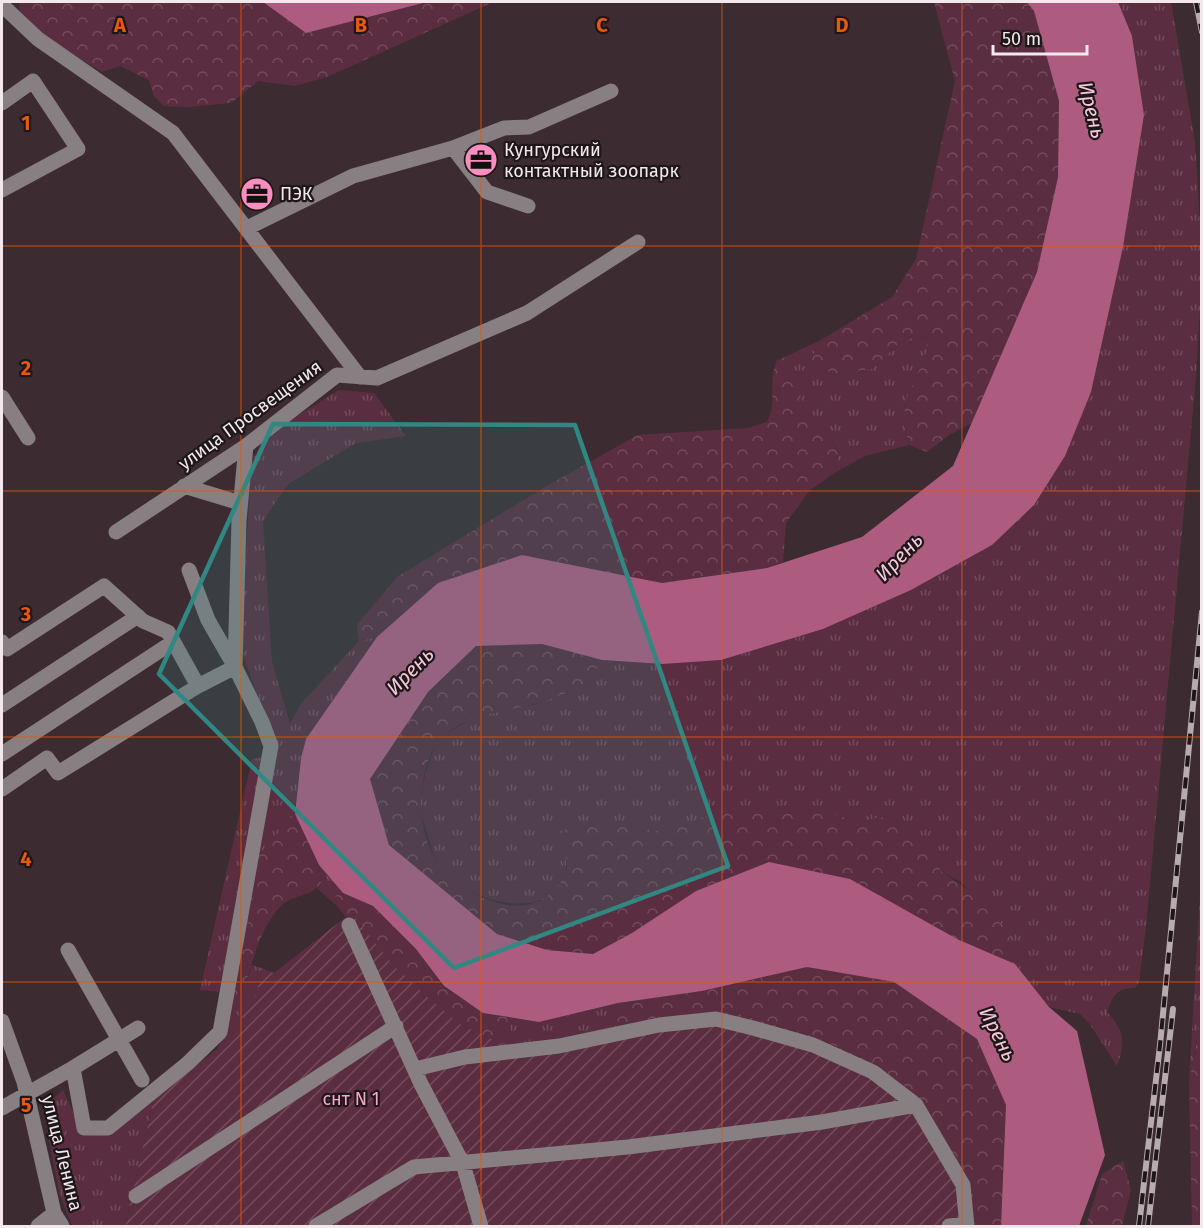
<svg xmlns="http://www.w3.org/2000/svg" width="1203" height="1228" font-family="'Fira Sans',sans-serif">
<defs>
<pattern id="grass-tufts" width="24" height="20" patternUnits="userSpaceOnUse" patternTransform="scale(1.5)"><rect width="24" height="20" fill="#5b2d41"/><path d="M3 7l-1-3M5 7V3M7 7l1-3M15 17l-1-3M17 17v-4M19 17l1-3" fill="none" stroke="#734b5d"/></pattern>
<pattern id="forest-crowns" width="20" height="18" patternUnits="userSpaceOnUse" patternTransform="scale(1.5)"><rect width="20" height="18" fill="#5b2d41"/><path d="M2 6a3 3 0 1 1 6 0M12 15a3 3 0 1 1 6 0" fill="none" stroke="#734b5d"/></pattern>
<pattern id="garden-furrows" width="10" height="10" patternUnits="userSpaceOnUse" patternTransform="scale(1.5)"><rect width="10" height="10" fill="#5b2d41"/><path d="M-1 1l2-2M0 10L10 0M9 11l2-2" fill="none" stroke="#734b5d"/></pattern>
</defs>
<rect width="100%" height="100%" fill="#3c2c32"/>
<path fill="url(#grass-tufts)" d="M1118,2h53l24,140 6,99v51l-5,84 -50,551 -7,55 -4,6c-19,0 -22,8 -28,24 17,19 19,29 10,54l-28,-43 -9,-9 -31,-7 -34,-43 -3,-23 -51,-59 -19,-10 -43,-58 -36,7 -59,-12 -44,-1 -95,24 -48,-7 -52,24c13,73 -79,62 -116,28 -13,-12 -17,-27 -22,-44 -4,-12 -7,-23 -6,-36 2,-20 10,-39 16,-58l40,-23 60,-12 49,-21 16,-23 61,4 58,-4 102,-31 88,-39 81,-45 99,-153 32,-145 21,-132 -12,-79z
M923,333l5,16 -20,46 -5,23 6,27 -44,11 -29,16 2,-20 -13,-24 -18,-14 -10,-19 -12,-38 36,-17 -11,21 23,13 39,-5 26,-25z
M339,390l35,3 32,43 -50,7 -68,41 -25,37 9,141 18,62 10,-19 59,-64 18,-4 -71,102 -5,19 -7,58 -35,39 18,-103 -37,-106 12,-187 16,-25z
M265,757l-46,235 -19,-2 52,-231z
M319,865l24,28 -8,3 2,10 -20,-18 4,-5z
M1201,887v130l-12,65 10,-171z
M252,965l9,3 -7,14 8,10 -15,34 -30,24 7,-17 8,-40 11,-2z
M618,1003l-6,11 9,13 -113,20 3,-29 28,4z
M63,1090l16,35 1,8 74,-35 -29,128h-53l-13,-33 -16,-86z"/>
<path fill="url(#forest-crowns)" d="M19,2h244l43,31 121,-31h66l-166,75 -32,9 -37,-5 -27,22 -43,4 -24,-1 -10,-10 -5,-16 -29,-14 -18,6 -46,-28 -36,-29z
M934,2h93l7,8 25,91 -1,76 -21,95 -65,151 -23,12 -22,17 -18,-7 -6,-27 5,-23 20,-46 -5,-16 -25,11 -26,25 -39,5 -23,-13 11,-21 71,-43 24,-38 39,-178z
M785,357l22,57 18,14 13,25 -2,19 -27,19 -23,32 -3,39 -16,6 -105,15 -140,-28 -84,28 -61,54 -18,4 -2,-16 40,-48 153,-93 88,-49 110,-7 19,-6c11,-23 0,-37 10,-62z
M542,644l60,16c-5,7 -10,17 -16,22 -7,7 -20,11 -28,14 -66,26 -132,8 -137,103 -1,18 5,46 15,61 23,34 88,67 120,28 7,-7 11,-14 11,-24 0,-10 -4,-22 -6,-31l17,-8h39l48,7 48,-19 47,-5 44,1 59,12 36,-7 43,58 41,28 16,20 13,21 3,23 -58,-25 -325,-6 -39,21 -46,-4 -50,-16 -108,-89 -19,-66 58,-87 48,-46z
M295,814l24,51 2,18c-10,14 -29,12 -40,23 -22,22 -28,57 -38,85l-5,4 -6,-2 27,-138z
M343,893l30,13 43,43 28,38 39,26 28,5 -3,29c-16,-8 -35,-15 -50,-24 -43,-28 -76,-71 -107,-109l-5,3 -9,-11 -2,-10z
M807,967l87,15 83,57 29,66 -5,121h-28l-95,-161 -63,-28 -83,-25 -111,15 -7,-5 -2,-8 6,-11 84,-12z
M1201,1017l1,209h-10l-3,-143z
M1123,1161l8,29 -9,36h-36l16,-52z"/>
<path fill="url(#garden-furrows)" d="M351,913l42,52 32,30 33,28 50,24 135,-23 89,-12 83,25 63,28 44,39 51,122h-848l29,-128 93,-72 -10,-17 25,-17 -8,-10 7,-14 13,5z"/>
<path fill="#ae5b80" d="M263,2h164l-121,31z
M1027,2h91l14,34 12,79 -21,132 -32,145 -26,64 -31,49 -42,40 -81,45 -88,39 -102,31 -58,4 -61,-4 -60,-16 -66,2 -48,46 -58,87 19,66 108,89 50,16 46,4 39,-21 64,-42 73,-29 81,17 107,60 58,25 34,43 28,24 28,124 -26,71h-78l5,-121 -29,-66 -83,-57 -87,-15 -105,24 -84,12 -79,19 -56,-9 -39,-27 -28,-37 -43,-43 -30,-13 -24,-28 -24,-51 6,-56 5,-19 71,-102 61,-54 84,-28 140,28 105,-15 95,-31 91,-71 84,-194 21,-95 1,-76 -25,-90z"/>
<g fill="none" stroke-linecap="round" stroke-linejoin="round">
<path stroke="#877f82" stroke-width="15" d="M2,5l36,34 135,94 187,244
M2,103l31,-22 45,68 -76,41
M453,148l34,44 41,14
M247,228l106,-52 100,-28 51,-20 25,-1 82,-36
M2,397l26,41
M184,486l56,17
M116,532l130,-86 91,-71 40,3 150,-65 111,-71
M189,570l19,50 27,47 4,-147 7,-74
M2,642l5,7 97,-63 39,35 25,11 30,54 37,-19 27,55 9,24 -51,286 -32,31 -80,65h-24l-11,-60 -71,40
M2,705l136,-89
M2,754l171,-112
M2,789l45,-31 11,15 140,-87
M349,925l72,159 42,80 18,62
M68,950l74,130
M2,1021l22,61 30,131 8,13
M73,1068l65,-40
M415,1069l50,-12 94,-11 100,-21 57,-6 37,9 60,17 60,27 43,33 47,80 4,41
M136,1196l260,-170
M38,1226l16,-13
M316,1226l98,-59 214,-20 194,-25 94,-17
M949,1226l18,-2"/>
<defs>
<path id="rail" d="M1196,2l6,30
M1139,1226l21,-181 42,-433
M1148,1226l25,-217"/>
</defs>
<use href="#rail" stroke="#b7abaf" stroke-width="6"/>
<use href="#rail" stroke="#1e171a" stroke-width="4" stroke-dasharray="11" stroke-linecap="butt"/>
</g>
<path fill="#318781" fill-opacity="0.2" stroke="#318781" stroke-width="4.5" stroke-linejoin="round" d="M273,424l302,1 153,441 -274,102 -295,-294z"/>
<path fill="none" stroke="#e8590c" stroke-width="1.5" stroke-opacity="0.55" d="M241,2v1224M481,2v1224M722,2v1224M962,2v1224M2,246h1200M2,491h1200M2,737h1200M2,982h1200"/>
<defs>
<symbol id="office-disc" viewBox="-11 -11 22 22"><circle r="9.5" fill="#fd8ebf" stroke="#1e171a"/><path d="M-6-3h4V-5.5h4V-3h4V5H-6ZM-1-4.5V-3h2v-1.5ZM-6 0V1H6V0Z" fill="#111"/></symbol>
</defs>
<g fill-rule="evenodd">
<use href="#office-disc" x="462" y="141" width="38" height="38"/>
<use href="#office-disc" x="238" y="175" width="38" height="38"/>
</g>
<g text-anchor="middle" stroke-width="4.5" stroke-linejoin="round" paint-order="stroke">
<g font-size="18" fill="#f3e9ec" stroke="#1e171a" text-anchor="start">
<text x="504" y="156">Кунгурский<tspan x="504" dy="21">контактный зоопарк</tspan></text>
<text x="280" y="200">ПЭК</text>
</g>
<g font-size="18" fill="#f3e9ec" stroke="#1e171a">
<text transform="translate(250 415) rotate(-36)" y="6">улица Просвещения</text>
<text transform="translate(62 1153) rotate(76)" y="6">улица Ленина</text>
</g>
<g font-size="18" fill="#ffa4ca" stroke="#1e171a">
<text x="351" y="1105">снт N 1</text>
</g>
<g font-size="20" font-style="italic" fill="#f7c8da" stroke="#1e171a">
<text transform="translate(1092 110) rotate(76)" y="7">Ирень</text>
<text transform="translate(899 557) rotate(-46)" y="7">Ирень</text>
<text transform="translate(410 671) rotate(-45)" y="7">Ирень</text>
<text transform="translate(998 1034) rotate(63)" y="7">Ирень</text>
</g>
</g>
<g font-size="20" text-anchor="middle" font-weight="bold" fill="#e8590c" stroke="#1e171a" stroke-width="4.5" stroke-linejoin="round" paint-order="stroke">
<text x="120" y="32">A</text>
<text x="361" y="32">B</text>
<text x="602" y="32">C</text>
<text x="842" y="32">D</text>
<text x="26" y="130">1</text>
<text x="26" y="375">2</text>
<text x="26" y="621">3</text>
<text x="26" y="866">4</text>
<text x="26" y="1112">5</text>
</g>
<rect width="1203" height="1228" fill="none" stroke="#f3e9ec" stroke-width="6"/>
<path d="M993 45v9h94v-9" fill="none" stroke="#f3e9ec" stroke-width="3"/>
<text x="1002" y="45" font-size="18" fill="#f3e9ec" stroke="#1e171a" stroke-width="4.5" paint-order="stroke">50 m</text>
</svg>
